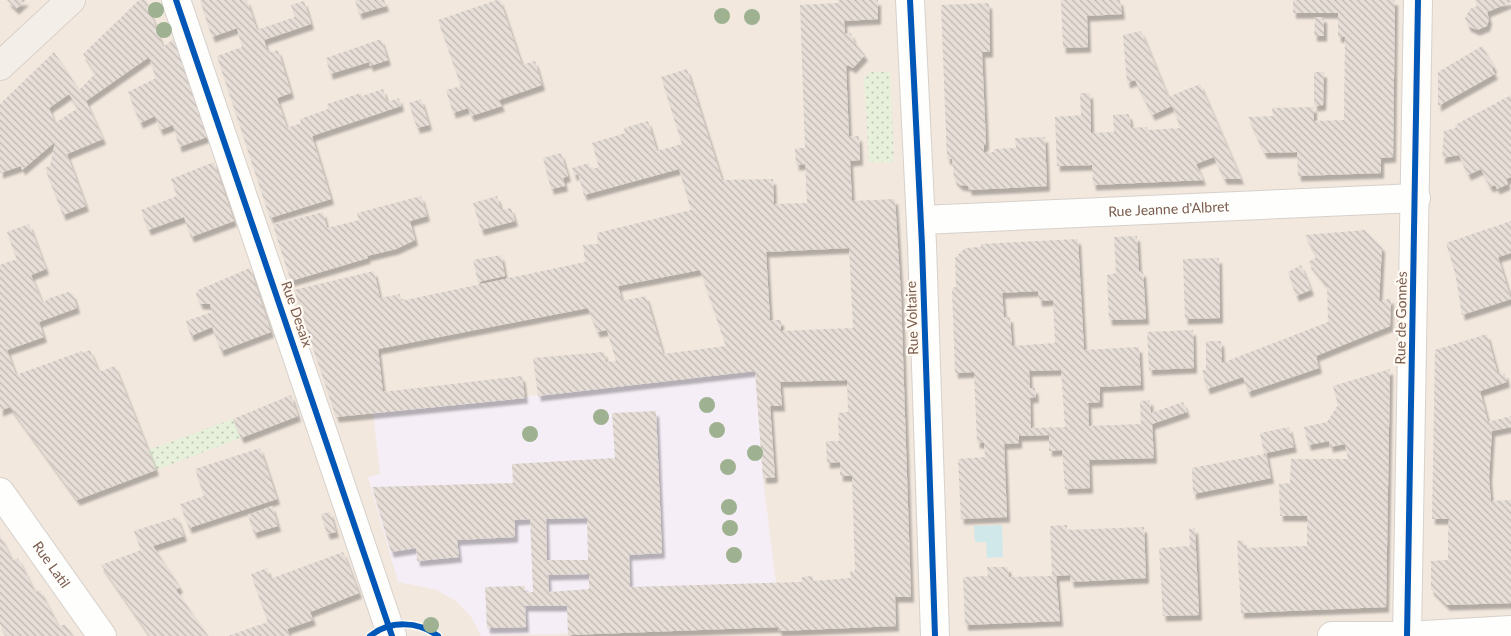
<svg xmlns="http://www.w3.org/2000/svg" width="1511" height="636" font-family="Lato,sans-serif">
<defs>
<pattern id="grass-dots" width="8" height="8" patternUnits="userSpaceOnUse" patternTransform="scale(1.25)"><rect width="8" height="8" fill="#e7f0db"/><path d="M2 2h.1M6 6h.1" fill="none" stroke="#c0c6b4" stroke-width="1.8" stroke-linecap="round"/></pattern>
<pattern id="building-back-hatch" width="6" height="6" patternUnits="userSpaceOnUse" patternTransform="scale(1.25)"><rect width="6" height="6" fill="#e6ded7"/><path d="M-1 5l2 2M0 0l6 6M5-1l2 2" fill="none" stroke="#bfb7b1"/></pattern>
<filter id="shadow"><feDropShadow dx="3" dy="5.5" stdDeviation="1" flood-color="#0004"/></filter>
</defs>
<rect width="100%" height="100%" fill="#f9f5f0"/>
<path fill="#f2e8de" d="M0,0h1511v636h-1511z"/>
<path fill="#f6eef6" d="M755,371l8,107 13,105 2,44 -297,9 -10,-19 -14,-15 -20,-12 -39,-8 -30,-105 12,-3 -7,-61z"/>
<path fill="url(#grass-dots)" d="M870,72h20l4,90h-25l-5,-83z
M233,419l8,19 -85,32 -8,-20z"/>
<path fill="#d0e8ea" d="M1002,525l1,32 -16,1 -1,-16h-11l-1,-16z"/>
<path fill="url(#building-back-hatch)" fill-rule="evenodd" filter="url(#shadow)" d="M7,0h19l-10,9z
M139,0h7l17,47 11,-8 33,98 -28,10 -6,-22 -13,5 -5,-14 -15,7 -12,-31 28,-14 -7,-21 -63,44 17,38 -36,15 19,52 -23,9 -18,-47 5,-2 5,-24 -33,28 -1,-4 -21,7v-69l54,-52 25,38 17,-17 -13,-19zM69,94l9,14 -23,15 -6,-15z
M200,0h47l10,30 38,-13 -4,-12 13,-4 7,23 -47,16 4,13 10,-3 13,43 -14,5 10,30 14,-5 -1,-4 28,-10 -1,-5 34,-11 1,3 21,-7 4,13 12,-4 2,8 -89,30 19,63 -61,19 -53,-162 25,-9 -5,-19 -25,9z
M355,0h29l2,6 -27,8z
M497,0h3l22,65 13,-4 7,24 -43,15 3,6 -31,10 -3,-8 -15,5 -7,-23 15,-4 -23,-66z
M838,0h40v19l-34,2 1,13 6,-1 3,9 11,13 -12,13 -5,-3 -2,1 3,71 10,-1 1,24 -10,1 2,40 43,-2 6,97 10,301h-16l1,29 -117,5 -1,-4 -210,8 -1,-29h-42l1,21 -39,1 -2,-41 40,-1v7l8,-1 -3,-73 -15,1v17l-58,3 2,17 -42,4 -1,-13 -25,4 -19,-65 141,-4 -1,-19 103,-6 -3,-45 44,-2 6,142 -33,2 1,32 172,-5v-5l11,-1v5l38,-3 -1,-7h5l-3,-95h-12v-14l-13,1 -1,-22h13l-1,-28 10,-1 -1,-32 -67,2 2,24h-12l5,71 -5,1h-7l-8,-107 -217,25 -5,-38 71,-6 2,10 10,-1 -9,-31 -10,2 -9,-24 -210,41 5,43 139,-16 3,22 -189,19 -42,-127 80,-19 6,27 20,-4 1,7 184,-39 -2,-17 15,-1 -1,-11 94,-23 -12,-41 -95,26 -6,-21 -4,1 -2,-7 17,-5 1,7 9,-3 -7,-24 33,-10 -1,-5 24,-7 9,30 25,-7 -21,-67 26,-8 35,111 51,-1 1,25 33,-1 -2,-39 -9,1 -1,-17h10l-5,-143 38,-2zM849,248l4,80 -72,3v-11h-11l-4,-68zM700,270l26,76 -63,8 -17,-58 -24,5 -4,-15zM587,518l1,42h-41l-1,-41zM589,574v15l-40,3 -1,-17z
M1061,0h59l2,14 -35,2 1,31 -25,1z
M1293,0h102l-2,157 -12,1v15l-83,3 -1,-24 -33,1 -16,-36 25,-1 -1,-8 42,-1v14l30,-1 1,-83h-7v-24h-45z
M1475,0h36v2l-24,10 2,7 -2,7 -10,4 -9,-4 -3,-8 5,-9 7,-3z
M989,3l1,49h-8l4,93h-2v8l10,-1v-3l22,-1 -1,-10 30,-1 2,49 -78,4 -1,-4 -8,-1 -6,-6 -2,-20h-5l-6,-154z
M1315,17h9v19h-10z
M1141,31l27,66 32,-13 41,95h-17l-10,-22 -18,7 7,16 -110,5 -1,-20 -35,1 -2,-49 26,-2 -1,-22h10l1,40 23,-1 -1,-17 16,-1 2,14 16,-1 1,3 33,-2 -9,-22 -20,9 -17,-35 -8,3 -4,-48z
M381,39l7,21 -18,6 -1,-4 -39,12 -4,-16z
M1482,46l12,21 -2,2 3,5 -57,32v-34z
M1314,72h10l-1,33 -9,1z
M1511,95v82l-5,2 2,5 -11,5 -2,-4 -5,2 -9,-18 -13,6 -9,-20 -17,3 2,-27 12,-3 -1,-3z
M421,99l8,26 -12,3 -8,-25z
M561,153l7,23 -5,2 2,8 -14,3 -8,-31z
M214,162l20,59 -43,16 -7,-20 -36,13 -7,-20 36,-14 -6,-17z
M421,196l6,20 -17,5 5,19 -19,9 -29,7 1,2 -77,23 -18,-56 50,-13 4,16 32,-8 -2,-7z
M497,196l4,14 10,-2 4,13 -34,9 -8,-27z
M1511,221v32l-13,4 13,42 -49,16 -7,-43 -9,-29z
M29,224l17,45 -15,6 12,29 4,-5 21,-7 5,2 4,14 -38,14 5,15 -37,13 9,25 66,-24v2l8,-3 9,22 16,-6 41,104 -79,30 -67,-93 -10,4v-146l17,-6 -10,-27z
M1365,230l17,17 -3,55 12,-4 -1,28 -74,30 3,12 -71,24 -5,-15 -36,12 -5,-18 4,-2v-28h15l1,22 106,-41 -1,-37 -19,-23 9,-5 -12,-22z
M1137,236l2,36 4,-1 3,48 -37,1 -2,-45 9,-2 -2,-36z
M1078,239l6,111 55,-3 2,38 -41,2v15l-12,1 1,23 52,-2 -1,-23 10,-1 1,13 32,-11 4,10 -35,12 2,34 -65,2 1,28 -25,1 -3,-39 -13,1v-16l-30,1v7l-15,1 3,73 -46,2 -3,-60 27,-2 -1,-14h-7l-3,-71 -19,1 -3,-85 4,-1 -1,-29 10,-10 16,-1v-3zM1038,291l1,10 14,-1 2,43 -43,3 -2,-29h-6l-2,-24zM1061,370l4,57 -34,1 -1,-30 6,-1 -1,-9h-5l-1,-17z
M501,255l4,21 -27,6 -5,-22z
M1219,258l1,60 -35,1 -2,-60z
M1301,265l10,25 -15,6 -8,-24z
M250,268l21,64 -50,19 -9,-24 -21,9 -5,-15 26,-9 -2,-8h-10l-4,-10 2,-4z
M1193,330l1,38 -45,2 -2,-38z
M1487,334l11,41 7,-2 2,9 -27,9 8,31 23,-6v11l-19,4 -3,47 2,23 20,-1v103l-64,2 -16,-16v-28l17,-1v-27l1,-14h-17l3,-169z
M1390,369l-4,238 -145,6 -4,-72 6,-1 1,8 63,-2v-30h-27l-1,-32 11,-1 1,-24h57l-3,-15 -15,3 -1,-6 -21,4 -4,-18 23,-5 11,-17 -5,-19z
M291,395l7,21 -57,22 -8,-19z
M1289,427l5,20 -28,6 5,25 -78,16 -1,-26 72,-14 -4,-21z
M260,448l17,51 -88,29 -9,-24 24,-8 -9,-27z
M272,506l6,20 -24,7 -6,-18z
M330,512l6,20 -9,2 -6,-20z
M177,517l7,19 -31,10 27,41 -4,3 32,46h-58l-49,-71 40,-15 -7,-19z
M1067,525v5l77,-3 2,51 -75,4 -1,-7 -14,1 4,45 -95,4 -2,-48 25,-1 -1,-9h21l1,10 43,-1 -2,-50z
M1195,528l4,87 -36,1 -4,-68 31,-2 -1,-17z
M0,535l12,25 6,-2 17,34 5,-2 19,37 6,-3 8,12h-67l-6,-12z
M343,552l16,41 -49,19 3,8 -26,9 3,7h-62l40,-14 -17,-48 16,-6 3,11z"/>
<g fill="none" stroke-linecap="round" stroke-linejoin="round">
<defs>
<g id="minor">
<path d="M176,0l216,636"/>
<path d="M910,0l12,245 13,391"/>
<path id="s1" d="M921,220l495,-22"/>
<path id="s2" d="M0,492l102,144"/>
<path d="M1332,636h75l104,-6"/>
<path d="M1407,636l11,-636"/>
</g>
<path id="major" d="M0,66l71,-66"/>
</defs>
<use href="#minor" stroke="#d7d1cb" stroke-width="30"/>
<use href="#major" stroke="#dad1cc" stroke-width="30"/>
<use href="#minor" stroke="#fefefd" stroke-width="28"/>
<use href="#major" stroke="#f3eee8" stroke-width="28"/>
<defs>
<path id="cycleway" d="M176,0l216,636
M910,0l12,245 13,391
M370,636c20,-16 48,-15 68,0
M1407,636l11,-636"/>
</defs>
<use href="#cycleway" stroke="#fffaf3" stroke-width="9"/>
<use href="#cycleway" stroke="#0057b8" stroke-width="6"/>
</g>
<g fill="#9eb190">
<circle cx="156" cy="10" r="8"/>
<circle cx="722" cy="16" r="8"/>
<circle cx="752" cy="17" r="8"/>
<circle cx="164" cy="30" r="8"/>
<circle cx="707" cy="405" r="8"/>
<circle cx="601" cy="417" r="8"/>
<circle cx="717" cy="430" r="8"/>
<circle cx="530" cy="434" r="8"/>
<circle cx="755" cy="453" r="8"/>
<circle cx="728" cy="467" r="8"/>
<circle cx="729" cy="507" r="8"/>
<circle cx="730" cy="528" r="8"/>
<circle cx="734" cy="555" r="8"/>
<circle cx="431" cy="625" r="8"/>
</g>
<g text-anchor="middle" stroke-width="4.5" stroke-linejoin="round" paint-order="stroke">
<g font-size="14" fill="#7a5c4d" stroke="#fffaf3">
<text dy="5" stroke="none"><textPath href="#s1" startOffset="248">Rue Jeanne d'Albret</textPath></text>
<text transform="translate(297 314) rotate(71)" y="5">Rue Desaix</text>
<text transform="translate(912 318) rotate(-92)" y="5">Rue Voltaire</text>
<text transform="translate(1401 318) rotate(-89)" y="5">Rue de Gonnès</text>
<text dy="5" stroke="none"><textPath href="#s2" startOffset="89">Rue Latil</textPath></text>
</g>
</g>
</svg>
